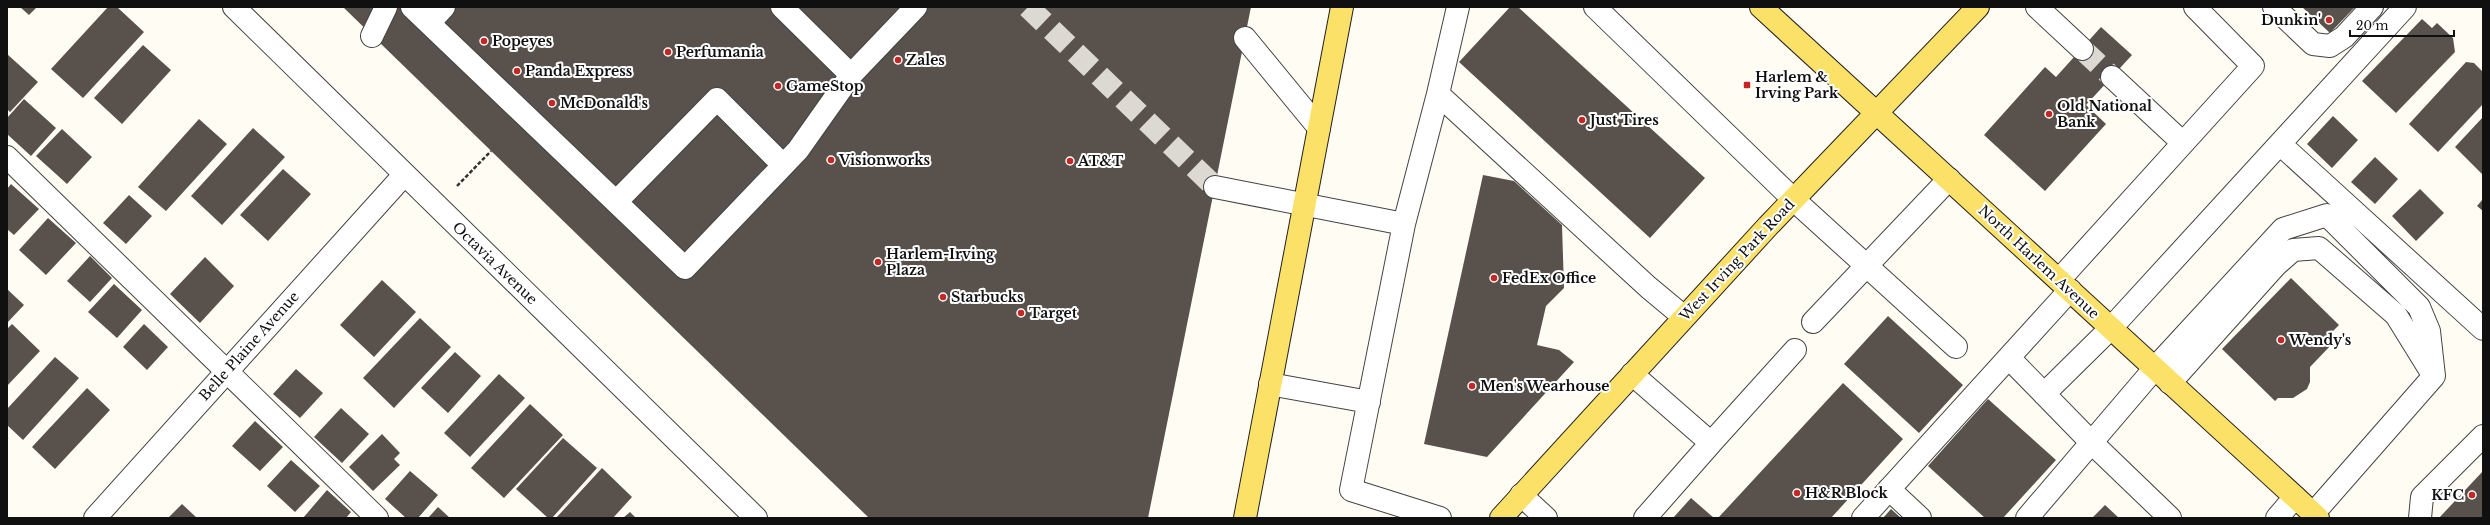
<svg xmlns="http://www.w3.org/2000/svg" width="2490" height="525" font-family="'Libre Baskerville',serif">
<rect width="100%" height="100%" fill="#fffdf3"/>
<path fill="#59524c" d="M20,7h17l-8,8z
M108,7h9l27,25 -61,66 -32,-29z
M343,7h908l-103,511h-279z
M1510,7h8l187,171 -55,60 -191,-176z
M2302,7h53l-25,26z
M2422,19l10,9 5,-5 16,15 2,14 -59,61 -34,-32z
M2101,27l31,28 -46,50 20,19 -61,67 -61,-56 61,-68 11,10z
M143,45l28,25 -49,54 -28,-26z
M7,54l31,28 -28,30 -3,-3z
M2466,62l8,1 9,9v32l-45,48 -29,-28z
M24,99l32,29 -25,28 -24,-22v-16z
M2333,116l25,24 -26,28 -25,-24z
M2483,117v58l-28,-28z
M199,119l28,25 -61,67 -28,-24z
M253,128l32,29 -63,68 -31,-29z
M62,129l30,28 -25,27 -31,-28z
M2375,157l23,22 -23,25 -24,-22z
M283,169l28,25 -43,47 -28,-26z
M1483,175l31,6 48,44 2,63 -18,18 -9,39 22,5 15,12 -87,95 -63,-13z
M11,184l28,25 -25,26 -7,-6v-40z
M2420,189l24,24 -28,28 -24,-25z
M129,195l23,21 -26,28 -23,-21z
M2483,199v12l-6,-5z
M48,218l28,25 -30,32 -27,-25z
M90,256l22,22 -22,24 -23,-21z
M205,257l29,29 -34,37 -30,-29z
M2291,278l48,47 -12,12 6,6 -23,24v15l-3,7 -14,9h-15l-3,3 -53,-52z
M382,280l34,32 -42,45 -34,-32z
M114,284l28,26 -25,28 -29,-26z
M7,289l17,16 -17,18z
M1888,316l75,69 -44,48 -75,-69z
M420,318l31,29 -57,61 -31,-30z
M12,324l28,27 -33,35v-57z
M144,324l24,23 -21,23 -24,-23z
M455,352l26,24 -33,37 -27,-25z
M55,357l24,21 -56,62 -16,-15v-16z
M296,369l27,24 -23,25 -27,-24z
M499,374l26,24 -55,59 -26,-24z
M1843,383l60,56 -72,79h-113z
M87,388l23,22 -55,59 -23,-22z
M1988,399l68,61 -53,58h-18l-57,-52z
M530,404l33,31 -59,63 -33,-30z
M341,408l28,26 -27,29 -28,-26z
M255,421l28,26 -23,24 -28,-25z
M382,434l18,19 -6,6 6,6 -27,26 -24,-24z
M563,438l34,30 -45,50h-4l-32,-29z
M291,460l29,26 -25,26 -28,-26z
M602,468l30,29 -19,21h-57z
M410,471l28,24 -20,23h-12l-21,-19z
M2483,471v47h-44z
M327,490l24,22 -5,6h-43z
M1691,498l23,20h-41z
M182,504l15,14h-29z
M2105,505l14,13h-27z
M438,507l12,11h-22z
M1891,509l10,9h-18z
M630,512l6,6h-13z"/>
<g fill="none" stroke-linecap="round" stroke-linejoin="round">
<path stroke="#dbd9d1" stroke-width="22" stroke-dasharray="22 11" stroke-linecap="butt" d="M1028,7l187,180
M2082,49l30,28"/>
<defs>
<path id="minor" d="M234,7l522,511
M412,7l273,261 113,-118 53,-75 -69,-68
M1458,7l-20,87 210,193 36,30
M1595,7l198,192 163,148
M2037,7l45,42
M2274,7l39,37 17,2 14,-9 28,-30
M429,23l15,-16
M372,36l14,-29
M1245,38l74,90
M851,75l65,-68
M2112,77l71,66
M1438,94l-34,130 -53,266 89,28
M2280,144l203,185
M7,157l370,361
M1215,187l189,37
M616,202l101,-103 66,66
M2059,280l194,-214 -58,-59
M1813,322l136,-143
M2009,358l82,84 79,76
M1632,374l79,69 84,-93
M2170,383l106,-118 17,-15 26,-2 77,67 34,55
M1270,384l99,18
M2044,394l67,-66 294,-321
M1889,489l31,29
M1521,495l25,23
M95,518l309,-343
M1645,518l66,-75
M1863,518l207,-228
M2027,518l128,-150 128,-139 44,-14 92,92 10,24 5,45 -121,138
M2277,518l18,-21
M2420,518l2,-21 61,-61"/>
<path id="major" d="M1761,7l557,511
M1245,518l97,-511
M1501,518l267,-292 210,-219"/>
</defs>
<use href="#minor" stroke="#434343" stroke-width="24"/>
<use href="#major" stroke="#212121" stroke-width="24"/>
<path stroke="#323232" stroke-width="2.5" stroke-dasharray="4 2" stroke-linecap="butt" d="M457,186l34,-35"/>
<use href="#minor" stroke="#fff" stroke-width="22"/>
<use href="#major" stroke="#fbe167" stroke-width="22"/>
</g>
<g fill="#c42724" stroke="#fff" stroke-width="1.5">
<circle cx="2329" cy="20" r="4"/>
<circle cx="484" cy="41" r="4"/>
<circle cx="668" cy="52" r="4"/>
<circle cx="898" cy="60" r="4"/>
<circle cx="517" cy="71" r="4"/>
<rect x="1743" y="81" width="8" height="8" rx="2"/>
<circle cx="778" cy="86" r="4"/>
<circle cx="552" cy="103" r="4"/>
<circle cx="2049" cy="114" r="4"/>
<circle cx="1582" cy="120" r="4"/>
<circle cx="831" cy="160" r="4"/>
<circle cx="1070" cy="161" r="4"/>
<circle cx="878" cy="262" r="4"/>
<circle cx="1494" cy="278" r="4"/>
<circle cx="943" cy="297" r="4"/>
<circle cx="1021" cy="313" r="4"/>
<circle cx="2281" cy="340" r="4"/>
<circle cx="1472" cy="386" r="4"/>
<circle cx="1797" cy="493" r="4"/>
<circle cx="2472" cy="495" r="4"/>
</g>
<g text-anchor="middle" stroke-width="4" stroke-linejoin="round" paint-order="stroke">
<g font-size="14" font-weight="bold" fill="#101010" stroke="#fff" text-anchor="start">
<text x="2321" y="25" text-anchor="end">Dunkin'</text>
<text x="492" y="46">Popeyes</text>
<text x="676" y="57">Perfumania</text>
<text x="906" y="65">Zales</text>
<text x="525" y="76">Panda Express</text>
<text x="1755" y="82">Harlem &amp;<tspan x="1755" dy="16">Irving Park</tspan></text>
<text x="786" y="91">GameStop</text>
<text x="560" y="108">McDonald's</text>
<text x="2057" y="111">Old National<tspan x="2057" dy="16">Bank</tspan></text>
<text x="1590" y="125">Just Tires</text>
<text x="839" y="165">Visionworks</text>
<text x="1078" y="166">AT&amp;T</text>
<text x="886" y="259">Harlem-Irving<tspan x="886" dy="16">Plaza</tspan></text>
<text x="1502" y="283">FedEx Office</text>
<text x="951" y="302">Starbucks</text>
<text x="1029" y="318">Target</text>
<text x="2289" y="345">Wendy's</text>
<text x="1480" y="391">Men's Wearhouse</text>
<text x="1805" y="498">H&amp;R Block</text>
<text x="2464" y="500" text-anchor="end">KFC</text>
</g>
<g font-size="14" fill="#101010" stroke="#fff">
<text transform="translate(1737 260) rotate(-47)" y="5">West Irving Park Road</text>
<text transform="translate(2039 262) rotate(43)" y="5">North Harlem Avenue</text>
<text transform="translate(495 263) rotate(44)" y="5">Octavia Avenue</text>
<text transform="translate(249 346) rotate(-48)" y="5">Belle Plaine Avenue</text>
</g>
</g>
<rect width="2490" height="525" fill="none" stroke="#101010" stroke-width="16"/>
<path d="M2350 30v6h104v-6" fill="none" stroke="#101010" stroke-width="2"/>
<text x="2356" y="30" font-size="12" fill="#101010" stroke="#ffffff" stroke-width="3" paint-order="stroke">20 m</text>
</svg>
